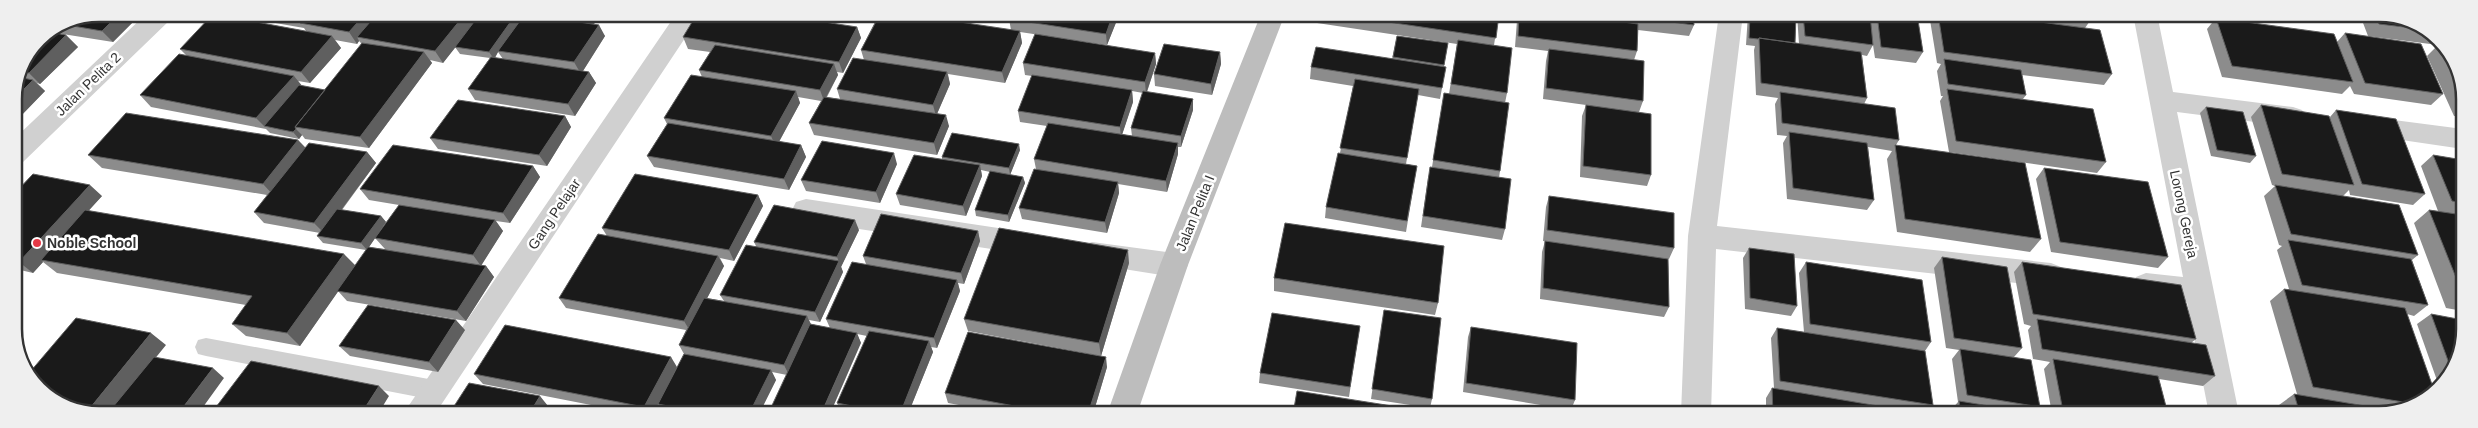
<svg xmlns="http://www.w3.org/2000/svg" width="2478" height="428" font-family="Arial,sans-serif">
<rect width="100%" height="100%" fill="#fff"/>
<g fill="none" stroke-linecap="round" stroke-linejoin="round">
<path fill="#d0d0d0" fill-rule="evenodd" d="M206,338l228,42 8,3 3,7 -3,7 -8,3 -228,-44 -8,-2 -3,-7 3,-7z"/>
<path fill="#d0d0d0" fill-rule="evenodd" d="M146,14h27l-3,6 -147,142 -8,3 -1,-26z
M676,14h25l-266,400h-32z
M1719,14h24l-26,212 334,37 10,4 4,8 -4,8 -10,4 -335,-38 -5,165h-30l7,-178z
M2133,14h24l16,78 120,15 9,3 4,7 -4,7 -9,3 -116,-15 62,302h-30l-22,-112 -41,-5 -10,-4 -4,-8 4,-8 10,-4 37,4z
M2363,116l100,13v20l-109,-16 -4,-7 4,-7z
M806,199l226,34 10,3 4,8 -4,8 -10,3 -226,-34 -10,-3 -4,-8 4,-8z
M1092,242l82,11 10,4 4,8 -4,8 -10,4 -82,-13 -10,-3 -4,-8 4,-8z"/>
<path fill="#bdbdbd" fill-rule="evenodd" d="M1261,14h24l-97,251 -51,149h-30l53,-149z"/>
</g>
<path fill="#8c8c8c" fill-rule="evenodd" d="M99,14h42l-28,28 -63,-10 17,-12z
M223,14h267l28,9 4,-5 -27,-4h106l-7,10 11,12 -22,35 6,1 7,11 -21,33 -100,-16 -7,-11 22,-31 -30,-4 -5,-7 -12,16 -13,-3 2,3 -63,85 -64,-9 -3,-4 -3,4 -29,-6 -4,-4 -115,-22 -11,-12 46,-40 -6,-6 126,-18 -2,-3zM335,40l22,4 2,-3 3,3 -37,46 -23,-4 -4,-5 12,2 31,-35zM498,52l5,7 -8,-1z
M862,14h113l-4,10 40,6 -2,-11 108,1 -10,25 -87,-13 2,11 -17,40 -57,-9 2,10 -13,30 12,12 -12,29 -123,-20 -5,-12 12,-22 -23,-4 2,6 -21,39 22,3 5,12 -17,33 -135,-23 -7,-11 20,-32 -3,-6 38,-41 -3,-7 11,-18 -22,-3 -5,-12 174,-10 4,11 -18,35 -6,-1 1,3 -11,22 13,2 -3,-10 27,-29 -3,-10 17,-34z
M1120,14h12l-1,2z
M1317,14h182l-5,31 13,48 -2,10 -5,68 -1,7 6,51 -3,11 -81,-13 7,-49 4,-11 12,-74 5,1 8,-50 -140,-21z
M1518,14h175l1,11 -5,11 -51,-6 -1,21 -3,9 9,41 -4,11 12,63 -4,11 -67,-9 2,-61 4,-11 -43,-6 3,-38 2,-10 -33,-4 2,-27z
M1748,14h48l-1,29 4,1 -2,-30h120l6,38 -7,11 -41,-5 -2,-13 -6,11 -5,-1 5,43 -3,6 35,36 -3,5 145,94 -11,13 -133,-20 -10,-73 5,-8 -24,-4 6,53 -7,10 -80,-11 -4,-56 4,-7 -10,-1 -2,-31 3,-6 -22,-3 -2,-45 1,-4 -9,-1z
M1934,14h157l1,4 -7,10 27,46 -8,11 -82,-10 4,20 -3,4 83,63 -9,11 -148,-21 -9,-51 3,-5h-2l-4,-25 4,-7 -4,-1 -7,-43z
M2116,14h25l-2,3z
M2360,15h30l49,24 24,43v35l-9,-1 -27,-60 11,-11 -70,-9z
M2216,18l121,24 8,-9 98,61 -12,11 -77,-11 -4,-8 -8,8 -120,-17 -15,-48z
M66,35l12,12 -38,37 -3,-1 8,8 -31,32v-24l6,-33z
M1397,36l51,7 -4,24 -2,21 -2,11 -22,-4 -12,69 11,2 -11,66 -81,-14 1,-11 14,-54 13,-67 -43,-7 1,-12 81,-8z
M1220,52l1,12 -9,31 -57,-9 -1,-12z
M1155,53l1,11 -9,28 46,7v11l-12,37h-3v7l-11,38 -49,-8 1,9 -12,40 -85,-14 -3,-11 17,-39 -2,-10 13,-33 -27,-4 -2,-11 14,-35 -7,-1 -2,-12zM1132,91l11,2 -12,35 1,8 -10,-2 11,-32z
M2261,105l69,12 6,-7 89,84 -12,11 -63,-10 -1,-5 -6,6 75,59 -6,5 16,45 -14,11 -7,-2 28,79 -56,21h-97l-3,-9 15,-11h3l-27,-93 14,-12h5l-12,-39 5,-4 -3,-1 -15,-49 11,-10 -3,-1 -21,-68z
M2206,107l50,49 -6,7 -39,-7 -11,-43z
M565,116l6,11 -24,39 -109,-17 -8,-11z
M298,140l7,7 62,5 9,11 -34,47 39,6 5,6 -17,25 16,2 -10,-11 24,-33 -30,-5 -9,-11 173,-23 7,11 -30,46 -14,-2 7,10 -22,34 5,1 8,11 -28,44 -119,-20 -9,-10 -38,55 -54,-10 -14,-12 14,-19 -189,-32 -14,-11 -10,11 -17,-4 -1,-76 87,3 -14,15 267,55 11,-16 -43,-7 -6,-7 3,-3 -56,-10 -10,-11 13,-17 -165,-27 -14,-13z
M1020,150l-10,25 13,2 2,6 -16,39 -33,-6 -1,-6 15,-38 -9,-2 1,6 -16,40 -66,-11 -4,-11 46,-35v-2z
M2433,155l30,5v151l-17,-3 -32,-85 15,-13 9,1 -17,-45z
M897,164l-17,39 -74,-12 -5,-11z
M2044,168l124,89 -10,11 -107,-16 -15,-73z
M758,195l5,11 -29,55 -14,-3 4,8 -17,32 17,3 -4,-6 36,-49 -2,-4 105,-12 -18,37 2,5 -23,50 -11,-2 2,4 19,4 -4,-9 40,-55 -3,-8 115,-25 2,10 -16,43 -6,-1 2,8 -23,57 -6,-1 2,5 -25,62h-63l-3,-1 -5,-10 30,-67 -10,-2 4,9 -74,32 -15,-3 4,8 -17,34h-95l-6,-10 26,-50 -5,-9 7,-15 -120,-22 -7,-10 48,-62 -5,-8z
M1549,196l125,52 -5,11h-1l1,48 -5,10 -124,-18 2,-47 3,-11 28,4 -30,-4 3,-34z
M1749,248l48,58 -6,10 -46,-7 -2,-51z
M1942,257l80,91 -8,9 26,50 -7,7h-82l-1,-3 8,-9 -6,-43 7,-9 -13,-2 -12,-80z
M1806,262l125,80 -6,9 8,54 -8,9 -22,-3v3h-137v-16l6,-10h2l-3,-50 6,-10 27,4 -5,-59z
M2022,262l174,77 -5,4 24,33 -12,10 -44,-7 9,35h-116l-8,-45 6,-7 -17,-3 -5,-29 3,-4 -7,-2 -10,-52z
M1129,263l-28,93 -133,-25 -4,-12z
M1274,278l164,25 -3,12 -161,-24z
M1384,310l48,89 -2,9 -59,-9z
M2431,314l32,26 -24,46 -22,-62z
M1360,326l-11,71 -90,-14 1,-10z
M1471,327l104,73 -4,10 -108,-18 5,-55z
M465,330l-27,42 -88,-16 -11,-10z
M677,367l-24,47h-16l-154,-30 -9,-10z
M1107,367l-14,47h-85l-60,-11 -3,-10z"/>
<path fill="#5f5f5f" d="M119,14h22l-28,28 -11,-11z
M297,14h20l-17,9 4,5 -9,-11z
M365,14h18l-26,23 2,4 -2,3 -8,-12z
M465,14h17l-39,49 -8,-12z
M587,14h14l-10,14 -6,-11z
M968,14h7l-7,16 -2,-11z
M1113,14h3l1,6 -10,25 -1,-11z
M514,17l4,7 -20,27v1l-4,7 -5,-7z
M599,25l6,11 -24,38 -7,-12z
M857,27l4,11 -18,35 -4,-11z
M1020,31l2,12 -17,40 -3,-11z
M66,35l12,12 -38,37 -11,-11z
M332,36l9,12 -31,35 -9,-11z
M424,52l8,11 -63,85 -9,-11z
M1220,52l1,12 -9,31 -1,-11z
M1155,53l1,11 -10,30 -1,-12z
M834,64l4,11 -14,26 -4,-11z
M589,72l7,11 -21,33 -7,-12z
M947,72l3,12 -14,32 -3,-11z
M294,76l9,11 -39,39 -8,-8z
M33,80l12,11 -31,32v-24z
M1132,90l1,12 -12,36 -1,-11z
M796,91l4,12 -24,44 -5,-11z
M1193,99v11l-12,37v-11z
M946,115l3,11 -12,29 -3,-12z
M565,116l6,11 -24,39 -8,-11z
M296,129l6,6 -3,4 -6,-7z
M298,140l12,13 -35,44 -12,-13z
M1178,143v11l-11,38 -1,-11z
M1019,144l1,6 -10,25 -1,-7z
M801,145l5,12 -17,33 -5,-11z
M367,152l9,11 -52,70 -10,-10z
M894,153l3,11 -17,39 -4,-11z
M980,165l2,11 -16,40 -3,-10z
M533,166l7,11 -30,46 -7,-10z
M1023,177l2,6 -16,39 -1,-7z
M1118,182l1,11 -12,40 -2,-11z
M90,185l12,11 -59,65 -2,-1 2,2 -10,11 -14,-11z
M758,195l5,11 -29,55 -5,-11z
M381,216l5,6 -19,28 -6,-7z
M495,220l8,11 -22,35 -8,-11z
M855,220l4,10 -18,37 -4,-10z
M978,231l2,10 -16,43 -3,-11z
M1128,250l1,13 -28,93 -2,-13z
M344,254l12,12 -56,80 -13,-13z
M718,256l6,10 -34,65 -6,-10z
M839,261l4,11 -23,50 -5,-10z
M486,266l8,11 -28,44 -9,-10z
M957,280l3,11 -23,57 -3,-10z
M807,316l5,11 -23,48 -5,-10z
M456,320l9,10 -27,42 -9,-10z
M151,333l15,12 -55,68h-25z
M857,333l4,10 -31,71h-9z
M929,341l4,11 -25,62h-8z
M671,357l6,10 -24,47h-4l-5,-7z
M1106,357l1,10 -14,47h-5z
M213,368l11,10 -26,36h-20z
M771,370l5,10 -17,34h-10z
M379,386l10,10 -11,18h-17z
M540,396l8,10 -5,8h-14z"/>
<path fill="#1a1a1a" stroke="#5f5f5f" d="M99,14h20l-17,17 -41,-7 6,-4z
M213,14l119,22 -31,36 -121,-23z
M277,14h20l-2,3z
M309,14h56l-16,18 -49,-9z
M377,14h88l-30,37 -78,-14z
M480,14h10l24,3 -25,35 -34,-5z
M525,14l74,11 -25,37 -76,-11z
M567,14h20l-2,3z
M697,14h75l85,13 -18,35 -156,-25z
M880,14h26l114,17 -18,41 -141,-22z
M935,14h33l-2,5z
M1012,14h101l-7,20 -97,-15z
M1334,14h165l-3,24z
M1519,14h45l74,10 -1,27 -119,-15z
M1610,14h83l1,11z
M1750,14h46l-1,29 -36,-5 -1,1 -9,-1z
M1803,14h67l3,31 -68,-9z
M1877,14h40l6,38 -42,-5z
M1938,14h42l120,16 12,44 -168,-22z
M2064,14h27l1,4z
M2375,15h15l31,14 -42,-5z
M2216,18l118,16 19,48 -121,-16z
M49,32l17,3 -37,38 -10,-2 1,-5 19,-27z
M2345,33l76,11 22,50 -78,-11z
M1035,34l120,19 -10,29 -122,-19z
M1397,36l51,7 -4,22 -51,-8z
M1759,38l102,14 6,46 -106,-15z
M1458,40l54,8 -5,45 -56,-9z
M362,43l62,9 -64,85 -65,-10z
M1164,44l56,8 -9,32 -57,-10z
M2439,44l4,1 20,37v15z
M715,45l119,19 -14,26 -121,-20z
M1316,47l130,20 -4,21 -131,-21z
M1549,49l95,12 -1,40 -97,-13z
M179,54l115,22 -38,42 -116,-23z
M491,57l98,15 -21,32 -100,-15z
M853,58l94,14 -14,33 -96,-16z
M1944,59l77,11 5,25 -78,-11z
M691,75l105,16 -25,45 -107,-18z
M1032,75l100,15 -12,37 -102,-16z
M18,77l15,3 -19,19z
M1355,79l64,10 -12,69 -67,-10z
M299,85l26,5 -30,37 1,2 -3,3 -29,-6z
M1947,89l146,20 13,53 -150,-21z
M1143,91l50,8 -12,37 -50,-8z
M1780,92l115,16 4,32 -117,-17z
M1444,93l65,10 -9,68 -67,-11z
M824,97l122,18 -12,28 -125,-20z
M458,100l107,16 -26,39 -109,-17z
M1586,105l65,9v61l-68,-9z
M2261,105l68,11 25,69 -72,-11z
M2206,107l37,5 13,44 -39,-6z
M2336,110l60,9 29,75 -63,-10z
M126,113l172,27 -35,44 -175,-29z
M668,123l133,22 -17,34 -137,-23z
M1048,123l130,20 -12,38 -132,-22z
M1789,132l78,11 7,57 -81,-12z
M952,133l67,11 -10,24 -67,-11z
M822,141l72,12 -18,39 -75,-12z
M309,143l58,9 -53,71 -60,-11z
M393,145l140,21 -30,47 -143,-24z
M1895,145l130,18 16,76 -136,-20z
M1338,153l79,13 -10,55 -81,-14z
M914,155l66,10 -17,41 -67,-12z
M2433,155l30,5v43l-11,-2z
M1430,167l81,12 -6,50 -82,-13z
M2044,168l104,14 20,75 -108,-15z
M1034,169l84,13 -13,40 -86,-14z
M990,171l33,6 -15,38 -33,-5z
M33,174l57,11 -71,77 -3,-1 -1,-68z
M635,174l123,21 -29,55 -127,-22z
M2275,185l124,20 19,50 -127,-21z
M1549,196l125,17v35l-127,-18z
M399,205l96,15 -22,35 -98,-17z
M774,205l81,15 -18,37 -83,-15z
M337,209l44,7 -20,27 -44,-7z
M85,210l259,44 -57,79 -55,-9 20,-28 -211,-36z
M2429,210l34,5v80z
M881,214l97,17 -17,42 -98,-17z
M1285,223l159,23 -6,57 -164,-25z
M999,228l129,22 -29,93 -135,-24z
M598,234l120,22 -34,65 -125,-23z
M2288,240l123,19 17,46 -126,-20z
M1545,241l123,18 1,48 -126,-19z
M746,245l93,16 -24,51 -95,-17z
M368,247l118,19 -29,45 -120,-20z
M1749,248l45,6 3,52 -47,-8z
M1942,257l65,10 15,81 -68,-10z
M852,262l105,18 -23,58 -108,-19z
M1806,262l116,18 9,62 -121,-18z
M2022,262l159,23 15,54 -163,-25z
M2284,289l121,19 30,85 -26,10 -96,-16z
M704,298l103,18 -23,49 -105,-20z
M368,305l88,15 -27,42 -90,-16z
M1384,310l57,8 -9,81 -60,-10z
M1272,313l88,13 -10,61 -90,-14z
M2431,314l32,6v20l-13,26z
M76,318l75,15 -65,80 -43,-20 -13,-21z
M2037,319l169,26 9,31 -173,-27z
M810,324l47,9 -36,81h-53z
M505,325l166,32 -27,50 -170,-33z
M1471,327l106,16 -2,57 -109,-17z
M1777,328l148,23 8,54 -153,-24z
M869,331l60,10 -29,73h-8l-55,-11z
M968,332l138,25 -18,57h-31l-112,-21z
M1960,349l71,11 9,47 -73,-12z
M684,354l87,16 -22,44h-41l-50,-10z
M154,357l59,11 -35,46 -70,-1z
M2053,359l105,17 10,38h-56l-50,-8z
M251,361l128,25 -18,28h-136l-12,-3z
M469,383l71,13 -11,18h-80z
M1772,388l130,22 1,4h-130z
M1297,391l108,17 -1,6h-111z
M2294,394l95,16 -10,4h-79z
M1959,401l73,12v1h-71z
M546,407l32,7h-36z"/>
<circle fill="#e63946" stroke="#fff" stroke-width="2" cx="37" cy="243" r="5"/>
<g text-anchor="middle" stroke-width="5" stroke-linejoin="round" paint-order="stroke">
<g font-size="14" fill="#333" stroke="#fff">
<text transform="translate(88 84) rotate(-44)" y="5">Jalan Pelita 2</text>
<text transform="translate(1195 213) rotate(-68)" y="5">Jalan Pelita I</text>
<text transform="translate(554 214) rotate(-56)" y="5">Gang Pelajar</text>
<text transform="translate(2184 214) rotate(78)" y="5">Lorong Gereja</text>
</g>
<g font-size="14" font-weight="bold" fill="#333" stroke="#fff" text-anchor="start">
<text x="47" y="248">Noble School</text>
</g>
</g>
<path d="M0 0H2478V428H0ZM99 22H2379A77 77 0 0 1 2456 99V329A77 77 0 0 1 2379 406H99A77 77 0 0 1 22 329V99A77 77 0 0 1 99 22Z" fill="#efefef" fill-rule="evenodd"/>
<path fill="none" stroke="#333" stroke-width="2.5" d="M99 22H2379A77 77 0 0 1 2456 99V329A77 77 0 0 1 2379 406H99A77 77 0 0 1 22 329V99A77 77 0 0 1 99 22Z"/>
</svg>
